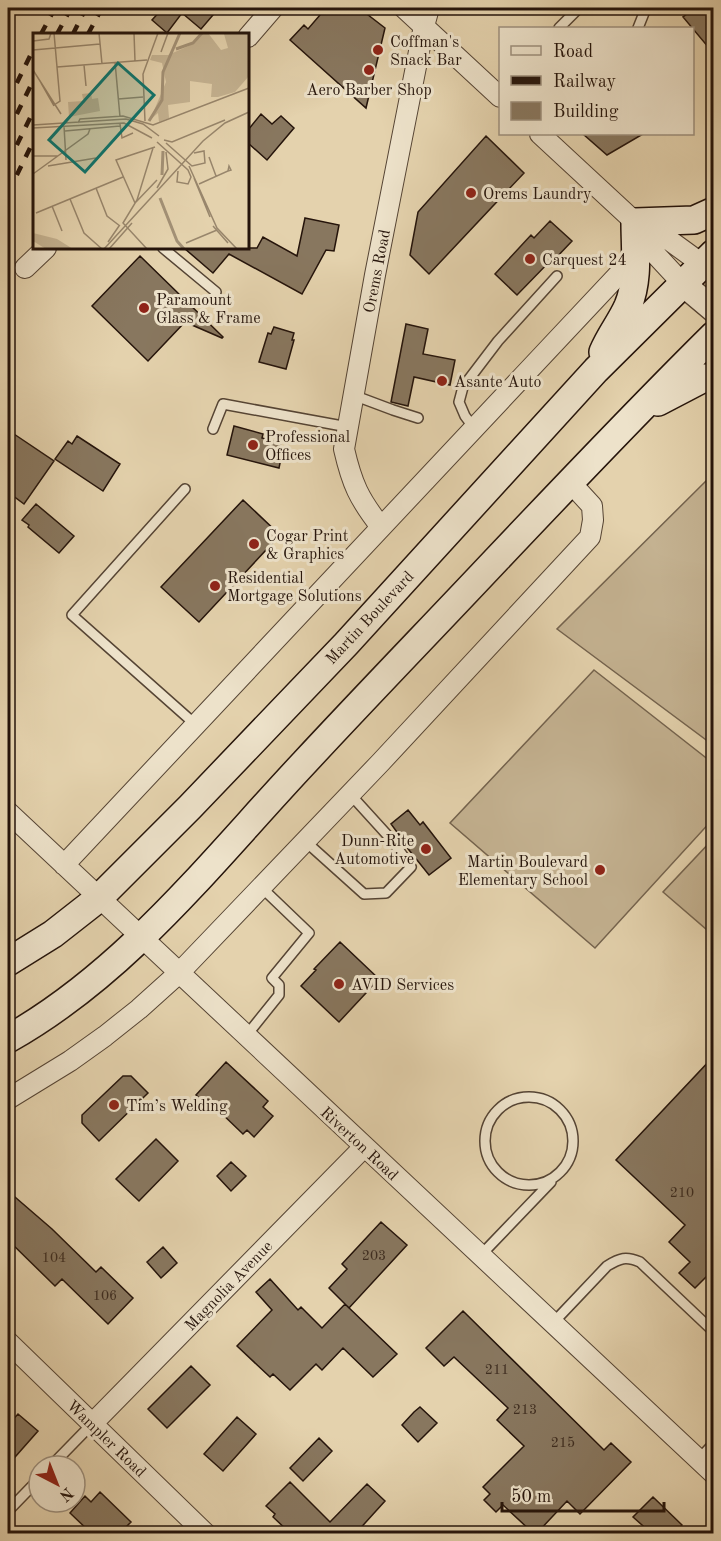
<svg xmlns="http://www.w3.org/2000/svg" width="721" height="1541" font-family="'Old Standard TT',serif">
<rect width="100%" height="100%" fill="#e4d2ad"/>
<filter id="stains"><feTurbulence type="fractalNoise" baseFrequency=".00333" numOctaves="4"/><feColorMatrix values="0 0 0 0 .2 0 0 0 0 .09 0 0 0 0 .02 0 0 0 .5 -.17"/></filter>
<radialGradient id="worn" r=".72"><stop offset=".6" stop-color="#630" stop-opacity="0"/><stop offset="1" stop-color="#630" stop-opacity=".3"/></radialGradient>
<path fill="#c4b291" stroke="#74634e" stroke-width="1.5" d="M713,474v271l-156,-116z
M594,670l120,94 -1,55 -118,129 -145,-125z
M713,839v96l-50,-43z"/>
<path fill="#88775f" stroke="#25140b" stroke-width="1.5" d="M163,8h56l-18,21 -19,-16 -15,20 -15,-13z
M326,8h33l26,20 -19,80 -76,-68 14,-15 4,4z
M695,8h19v46l-31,-37z
M261,114l11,10 9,-8 13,12 -27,32 -19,-17v-13z
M583,134h60l-36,21z
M486,136l38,37 -95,101 -19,-19 8,-43z
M305,218l34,7 -5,26 -8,-1 -24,44 -73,-40 -16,19 -29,-25h73l6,-11 34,19z
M550,221l22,20 -18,19 -1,-2 -36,37 -22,-21 36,-39 3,3z
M140,256l83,81 -1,1 -37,-16 -37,39 -56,-55z
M406,324l22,5 -5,25 32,6 -5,25 -36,-8 -6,29 -17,-4z
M274,327l20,6 -2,7h2l-8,29 -27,-7 9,-29 3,1z
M234,426l29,8 -1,4 19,5 -2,5 4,1 -4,19 -52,-13z
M8,430l46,31 -30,43 -16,-12z
M77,436l43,28 -17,27 -48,-32 13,-18 4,3z
M243,500l37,35 -81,87 -38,-35z
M36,504l38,32 -15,17 -31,-26 1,-2 -7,-5z
M408,810l12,15 3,-3 28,36 -22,17 -28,-35 1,-1 -11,-15z
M340,942l39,37 -40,43 -38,-36 15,-16 -2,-1z
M714,1056v213l-19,19 -16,-15 11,-11 -21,-20 16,-17 -69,-65z
M226,1062l42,39 -5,6 10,9 -19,21 -7,-7 -4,4 -25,-24 -2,2 -20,-17z
M123,1076h8l17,17 -49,48 -17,-18v-8z
M156,1139l22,22 -39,40 -23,-22z
M231,1162l15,14 -15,15 -14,-15z
M8,1191l44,38 44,43 5,-5 32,31 -25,26 -46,-45 -7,7 -47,-46z
M381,1222l26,23 -58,63 -20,-20 18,-19 -5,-5z
M163,1247l14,16 -16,15 -14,-16z
M270,1279l28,31 3,-3 21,21 23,-24 52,50 -24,23 -30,-29 -21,22 -6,-6 -26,26 -17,-16 -3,3 -33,-31 35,-36 -16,-18z
M463,1311l141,139 7,-7 20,19 -51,52 -13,-13 -30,32h-4l-30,-28 -7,7 -12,-12 6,-6 -7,-7 41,-41 -27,-26 11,-12 -54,-51 -10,9 -18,-18z
M191,1366l19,19 -43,43 -19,-19z
M420,1407l17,16 -19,19 -16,-17 12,-13z
M18,1414l20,17 -30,34v-40z
M237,1417l19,17 -33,37 -19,-17z
M319,1438l13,13 -29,30 -13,-13z
M290,1482l40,40 37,-38 18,17 -29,32h-66l-17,-16 2,-3 -9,-8z
M100,1492l31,30 -11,11h-29l-21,-20 15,-17 6,6z
M653,1497l29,28 -8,8h-23l-18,-16z"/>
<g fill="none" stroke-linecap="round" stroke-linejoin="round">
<defs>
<path id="service" d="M559,28l20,-20
M638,28l8,-20
M163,248l53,44
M353,395l40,15 25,8
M474,428l-9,-12 -6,-14 4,-15 35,-46 59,-65
M213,429l10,-25 125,23
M185,489l-113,126 124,110
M305,841l59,53 22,-1 25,-26 -21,-29 -40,-44
M246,1036l33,-41v-10l-7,-7 37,-45 -48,-46
M485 1141a44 44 0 1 1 88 0a44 44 0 1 1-88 0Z
M480,1256l71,-74
M553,1323l54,-57c13,-8 19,-10 33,-4l74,70
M698,1460l16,-17
M51,1466l41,-42
M8,1511l31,-32"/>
<path id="minor" d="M404,8l96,89
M248,37l25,-29
M540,134l95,88 22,34 26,28
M637,223l32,17 33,24
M25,268l21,-20
M381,527c-22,-28 -29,-43 -37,-78l31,-174 49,-249 5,-18
M8,812l706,662
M64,865l571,-608
M8,1099l62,-38 35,-25 34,-27 40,-36 201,-210 210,-226 3,-17 -1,-14 -22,-24
M8,1342l198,192
M92,1424l272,-277"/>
<path id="tertiary" d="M683,284l31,26"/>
<path id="secondary" d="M603,352c7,-17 18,-30 25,-46 11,-27 7,-56 7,-84l59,-2 20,-9
M658,402l46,-24h10
M8,962l45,-28 46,-36 91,-91 156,-163 250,-274 118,-117
M8,1039c119,-67 204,-178 296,-276 64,-69 129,-136 193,-204 71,-75 143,-151 217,-224"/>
</defs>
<use href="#service" stroke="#554434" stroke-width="12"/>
<use href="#minor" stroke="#554434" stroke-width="22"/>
<use href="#tertiary" stroke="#554434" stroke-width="27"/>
<use href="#secondary" stroke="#25140b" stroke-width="30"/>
<use href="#service" stroke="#ede2ca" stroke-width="9"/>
<use href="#minor" stroke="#ede2ca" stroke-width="20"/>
<use href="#tertiary" stroke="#ede2ca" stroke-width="24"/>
<use href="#secondary" stroke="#ede2ca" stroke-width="27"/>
<path stroke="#25140b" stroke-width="4.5" stroke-dasharray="10 10" stroke-linecap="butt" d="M41,34l14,-26
M57,34l14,-26
M73,34l13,-26
M88,34l14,-26
M8,101l26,-53
M8,132l26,-53
M8,163l26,-53
M8,193l26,-53"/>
</g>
<g fill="#8f2418" stroke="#ede2ca" stroke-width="2">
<circle cx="378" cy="50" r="6"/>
<circle cx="369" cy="70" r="6"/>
<circle cx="471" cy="193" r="6"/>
<circle cx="530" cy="259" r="6"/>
<circle cx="144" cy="308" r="6"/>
<circle cx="442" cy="381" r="6"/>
<circle cx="253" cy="445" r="6"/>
<circle cx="254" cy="544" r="6"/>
<circle cx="215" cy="586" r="6"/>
<circle cx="426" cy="849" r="6"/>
<circle cx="600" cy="870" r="6"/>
<circle cx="339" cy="984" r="6"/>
<circle cx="114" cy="1105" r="6"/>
</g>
<g text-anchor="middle" stroke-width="6" stroke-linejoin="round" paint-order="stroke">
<g font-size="14" fill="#3e2d20">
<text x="682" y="1197">210</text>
<text x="374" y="1260">203</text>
<text x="54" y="1262">104</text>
<text x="105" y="1300">106</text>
<text x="497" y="1374">211</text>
<text x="525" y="1414">213</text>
<text x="563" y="1447">215</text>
</g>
<g font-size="16" fill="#25140b" stroke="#ede2ca" text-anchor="start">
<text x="390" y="47">Coffman's<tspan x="390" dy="18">Snack Bar</tspan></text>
<text x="369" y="95" text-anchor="middle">Aero Barber Shop</text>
<text x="483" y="199">Orems Laundry</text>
<text x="542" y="265">Carquest 24</text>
<text x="156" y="305">Paramount<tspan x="156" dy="18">Glass &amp; Frame</tspan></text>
<text x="454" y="387">Asante Auto</text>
<text x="265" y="442">Professional<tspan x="265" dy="18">Offices</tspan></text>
<text x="266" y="541">Cogar Print<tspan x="266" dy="18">&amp; Graphics</tspan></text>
<text x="227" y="583">Residential<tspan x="227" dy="18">Mortgage Solutions</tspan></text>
<text x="414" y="846" text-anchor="end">Dunn-Rite<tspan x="414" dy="18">Automotive</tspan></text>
<text x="588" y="867" text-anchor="end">Martin Boulevard<tspan x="588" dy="18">Elementary School</tspan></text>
<text x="351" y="990">AVID Services</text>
<text x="126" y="1111">Tim’s Welding</text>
</g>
<g font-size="16" fill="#25140b" stroke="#ede2ca">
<text transform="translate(376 271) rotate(-79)" y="6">Orems Road</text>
<text transform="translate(369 617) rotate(-47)" y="6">Martin Boulevard</text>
<text transform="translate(360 1143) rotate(43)" y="6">Riverton Road</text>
<text transform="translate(228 1285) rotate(-46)" y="6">Magnolia Avenue</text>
<text transform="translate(107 1438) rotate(44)" y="6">Wampler Road</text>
</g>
</g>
<g transform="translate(33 33)">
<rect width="216" height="216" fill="#e4d2ad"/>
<path d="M170,0h5l13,17 7,-2 -4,-14 25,-1v43l-14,16 -17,5h-7l1,-13 -22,-3v21l-22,3 1,13 -10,4 -1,-9 -8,7 16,-38 -4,-19 -12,-3 2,-5h16l23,-10z" fill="#c4b291"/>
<path d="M0,200l24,6 16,10h-27l-13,-8z" fill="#c4b291"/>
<path d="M58,60l1,6 6,-1 2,13 -31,6 -1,-15 15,-1 1,6 -1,-7 4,-1h-4l-1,-5z" fill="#c4b291"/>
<path fill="none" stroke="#a39176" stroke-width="3" d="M143,16l17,-6 9,-10M116,88l13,-21 1,-28 17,-39M129,142l1,-24M127,165l17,43 7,8"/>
<path fill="none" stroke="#98866c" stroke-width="1.5" d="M66,0l3,31M101,0l1,28M0,8l16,-2 2,-6M0,17l67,-6M128,19l7,-19M82,29l5,55M51,32l2,21M24,34l90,-7M0,37l28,44M8,50l13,23M85,66l25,-2M21,72l6,-4 -6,-68M112,88l-2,-47 15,-41M45,90l2,-4 43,-3 30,9 96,-37M87,91l2,14 11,-5M0,92l93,-6 17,5 16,12M31,93l2,34M0,95l91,-5 28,15M32,98l55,-5M131,107l8,2 53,-22M124,109l31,28 3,7 -3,7 -11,-2 1,-11M133,110l26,23 13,-3 -1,-12 -10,2M0,123h25M176,124l7,19M15,133l48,-8M156,133l28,62 20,21M0,141l55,-40 2,-5M161,145l16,39M166,151l29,-13 1,-5 2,4 -3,1M63,155l11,28 13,10M124,155l11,-19 -2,-17M37,166l14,34 18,16M103,169l21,-22M102,170l-19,-43 39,-13M19,173l10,25M3,180l87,-36M180,193l15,17M75,209l11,-16M153,210l31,-13M71,216l99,-108 22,-18 24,-11M76,216l23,-26M114,216l-24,-26 14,-23 16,-52"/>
<path fill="#0f766e" fill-opacity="0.15" stroke="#0f766e" stroke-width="3" d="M85,30l36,32 -69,77 -36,-32z"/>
<rect width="216" height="216" fill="none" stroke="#25140b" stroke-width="3"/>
</g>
<rect width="721" height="1541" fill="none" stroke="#e4d2ad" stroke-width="30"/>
<rect x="9" y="9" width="703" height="1523" fill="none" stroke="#25140b" stroke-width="3"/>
<rect x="15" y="15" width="691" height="1511" fill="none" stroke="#25140b" stroke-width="1.5"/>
<rect x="499" y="27" width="195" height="108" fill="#ede2ca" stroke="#9d907e" stroke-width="1.5"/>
<rect x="511" y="46" width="30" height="9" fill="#ede2ca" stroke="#9d907e" stroke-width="1.5"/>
<text x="553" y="57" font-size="18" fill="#25140b">Road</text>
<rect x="511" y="76" width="30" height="9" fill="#25140b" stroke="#9d907e" stroke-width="1.5"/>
<text x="553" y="87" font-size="18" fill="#25140b">Railway</text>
<rect x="511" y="102" width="30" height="18" fill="#88775f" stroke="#9d907e" stroke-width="1.5"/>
<text x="553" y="117" font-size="18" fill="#25140b">Building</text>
<g transform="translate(57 1484) rotate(138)"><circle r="28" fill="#ede2ca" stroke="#9d907e" stroke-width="1.5"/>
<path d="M0-4.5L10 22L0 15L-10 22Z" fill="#8f2418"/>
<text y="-9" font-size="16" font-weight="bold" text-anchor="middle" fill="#25140b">N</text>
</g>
<path d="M502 1502v9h162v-9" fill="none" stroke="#25140b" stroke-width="3"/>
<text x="511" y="1502" font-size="18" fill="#25140b" stroke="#ede2ca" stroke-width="4.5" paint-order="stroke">50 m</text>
<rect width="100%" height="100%" filter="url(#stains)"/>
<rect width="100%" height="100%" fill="url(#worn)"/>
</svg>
